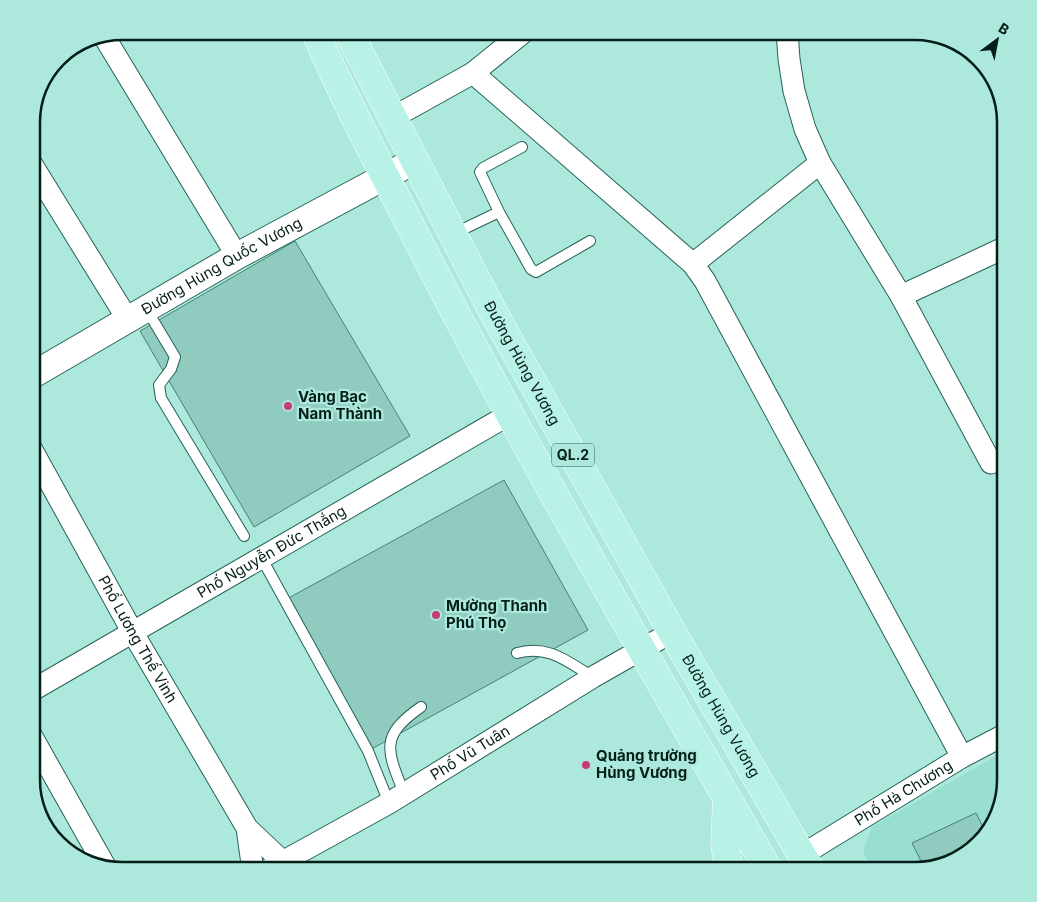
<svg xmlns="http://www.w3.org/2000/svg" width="1037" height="902" font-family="Inter,sans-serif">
<rect width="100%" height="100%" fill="#ace9dc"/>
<path fill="#98dfd1" d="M1006,750v35l-27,59 -29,20 -35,7h-42l-10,-20 9,-24z"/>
<path fill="#8fcbbe" stroke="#478176" d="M295,241l115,195 -156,91 -114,-196z
M504,480l84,150 -220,121 -83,-151z
M976,813l9,18 -6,13 -29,20 -25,5 -13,-26z"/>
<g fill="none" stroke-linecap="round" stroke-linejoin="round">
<defs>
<path id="service" d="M499,212l32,57 5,3 54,-31
M453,234l46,-22 -19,-40 3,-4 39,-21
M147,310l28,47 -4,12 -12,16 2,13 83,138
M262,559l106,192 21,52
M517,653c31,-9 51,9 76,24
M404,793c-17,-42 -25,-57 17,-86"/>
<g id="minor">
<path d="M787,31l2,28 5,32 11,38 15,34 81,133 90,167"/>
<path d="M105,38l132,218"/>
<path d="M473,73l220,191 12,17 257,476"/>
<path d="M392,118l81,-45 52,-42"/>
<path d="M31,163l97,157"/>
<path d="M693,264l127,-101"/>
<path d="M901,296l105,-49"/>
<path id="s1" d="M31,448l102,185 114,195 36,34 5,9"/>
<path id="s2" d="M31,691l479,-277"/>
<path d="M31,735l75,133"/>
<path d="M247,828l6,43"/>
<path id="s3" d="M802,855l160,-98 44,-23"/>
<path id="s4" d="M266,871l123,-68 204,-126 79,-45"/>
</g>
<g id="tertiary">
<path id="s5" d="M31,376l206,-120 177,-95"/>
</g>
<g id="primary">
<path d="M315,31c29,68 64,133 97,198 111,218 235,430 357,642"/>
<path id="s6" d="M348,31l144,279 180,322 139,239"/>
<path d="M727,799l-2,45 4,27"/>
</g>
</defs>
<use href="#service" stroke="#266258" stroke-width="12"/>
<use href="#minor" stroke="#266258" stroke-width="23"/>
<use href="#tertiary" stroke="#266258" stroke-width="28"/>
<use href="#primary" stroke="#fff" stroke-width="29"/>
<use href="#service" stroke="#fff" stroke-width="10"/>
<use href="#minor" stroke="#fff" stroke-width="21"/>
<use href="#tertiary" stroke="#fff" stroke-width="26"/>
<use href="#primary" stroke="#b8f1e6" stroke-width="28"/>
</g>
<g fill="#c73c74" stroke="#ace9dc" stroke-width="2">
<circle cx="288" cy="406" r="5"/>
<circle cx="436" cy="615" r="5"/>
<circle cx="586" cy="765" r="5"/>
</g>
<g text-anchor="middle" stroke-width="4.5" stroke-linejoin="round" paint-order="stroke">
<rect fill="#ace9dc" stroke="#375b54" stroke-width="1" x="552" y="443.5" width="42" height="23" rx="4"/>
<g font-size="14" font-weight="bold" fill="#051e1a">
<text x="573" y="460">QL.2</text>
</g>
<g font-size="15" fill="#051e1a" stroke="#ace9dc">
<text dy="5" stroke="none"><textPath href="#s5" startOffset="220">Đường Hùng Quốc Vương</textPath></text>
<text dy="5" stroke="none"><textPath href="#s6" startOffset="375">Đường Hùng Vương</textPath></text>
<text dy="5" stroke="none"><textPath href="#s2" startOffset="278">Phố Nguyễn Đức Thắng</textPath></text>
<text dy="5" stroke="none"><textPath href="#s1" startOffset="219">Phố Lương Thế Vinh</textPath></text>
<text dy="5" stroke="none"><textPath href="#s6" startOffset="780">Đường Hùng Vương</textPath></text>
<text dy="5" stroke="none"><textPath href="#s4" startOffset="236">Phố Vũ Tuân</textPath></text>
<text dy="5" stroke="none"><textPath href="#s3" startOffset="119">Phố Hà Chương</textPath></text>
</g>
<g font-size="15" font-weight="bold" fill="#051e1a" stroke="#ace9dc" text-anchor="start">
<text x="298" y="402">Vàng Bạc<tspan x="298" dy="17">Nam Thành</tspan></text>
<text x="446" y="611">Mường Thanh<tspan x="446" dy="17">Phú Thọ</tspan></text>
<text x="596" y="761">Quảng trường<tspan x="596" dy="17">Hùng Vương</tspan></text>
</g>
</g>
<path d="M0 0H1037V902H0ZM122 40H915A82 82 0 0 1 997 122V780A82 82 0 0 1 915 862H122A82 82 0 0 1 40 780V122A82 82 0 0 1 122 40Z" fill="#ace9dc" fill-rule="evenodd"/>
<path fill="none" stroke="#051e1a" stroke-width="2.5" d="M122 40H915A82 82 0 0 1 997 122V780A82 82 0 0 1 915 862H122A82 82 0 0 1 40 780V122A82 82 0 0 1 122 40Z"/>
<g transform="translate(997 40) rotate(32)" stroke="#ace9dc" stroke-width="4" paint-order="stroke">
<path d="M0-4L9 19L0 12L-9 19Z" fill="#051e1a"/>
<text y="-8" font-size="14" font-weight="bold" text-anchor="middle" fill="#051e1a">B</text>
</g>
</svg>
